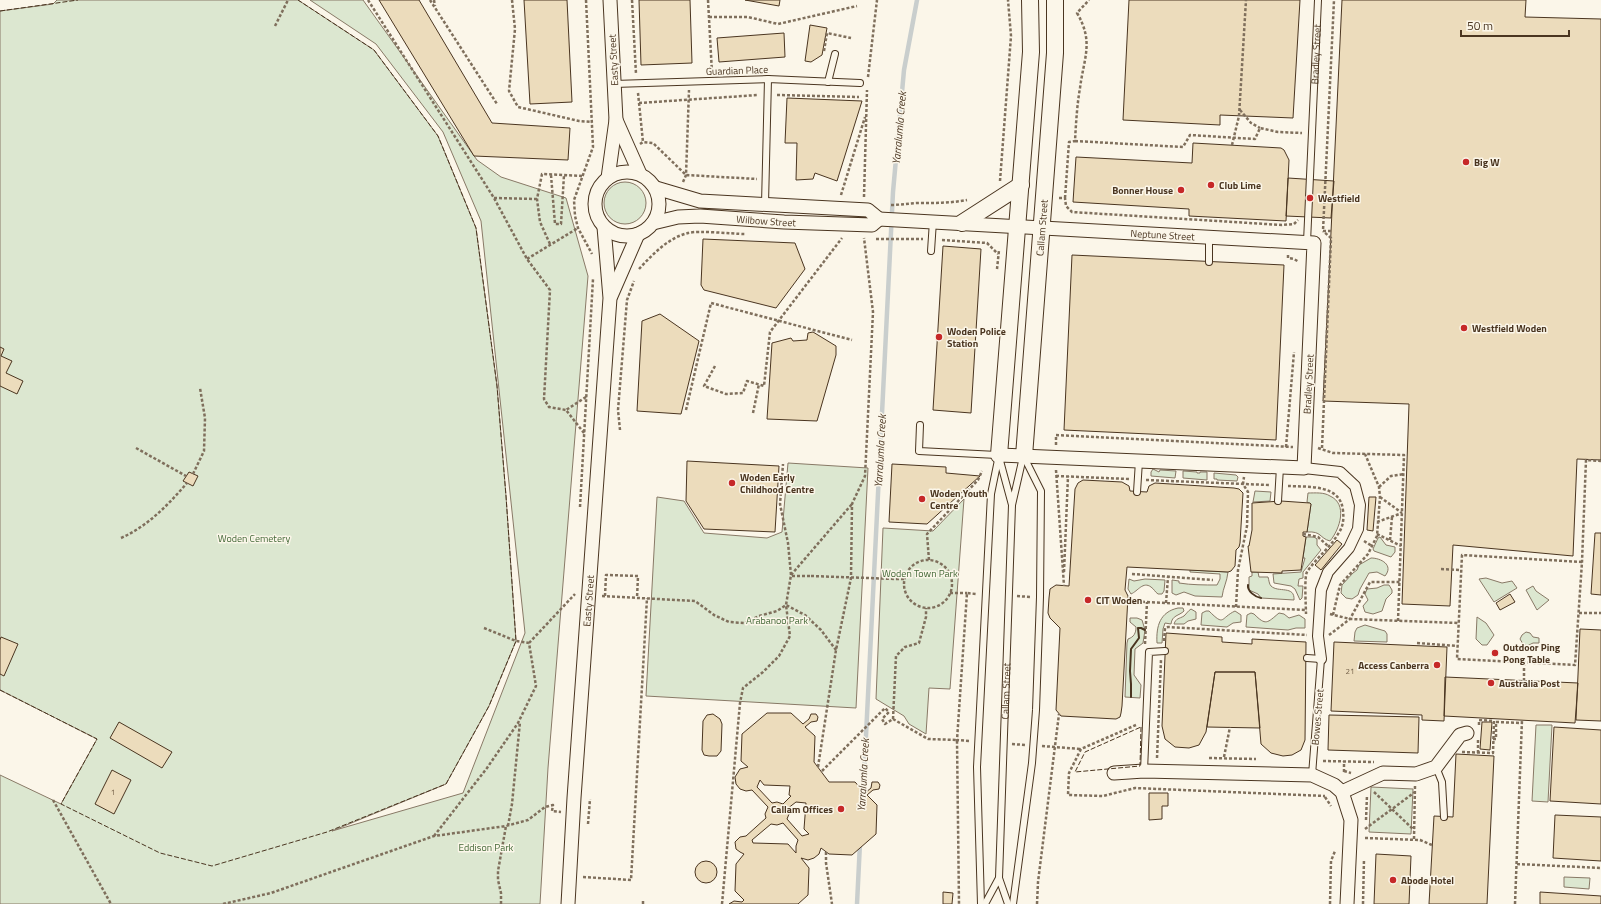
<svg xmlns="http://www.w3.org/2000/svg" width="1601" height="904" font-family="'Titillium Web',sans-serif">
<rect width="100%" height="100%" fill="#fbf6e9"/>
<path fill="#dce7d0" stroke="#887966" d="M57,0h241l76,50 64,86 38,92 21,158 9,110 10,145 -27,65 -43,78 -114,47 131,-38 62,-160 -44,-412 -38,-89 -67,-88 -66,-44h53l114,160 24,17 65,21 22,78 -40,492 -8,136h-540v-129l61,29 36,-65 -97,-49v-679l53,-7z
M604 203a21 21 0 1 1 42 0a21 21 0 1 1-42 0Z
M788,463l80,5 -12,240 -210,-12 11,-199 27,4 20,32 63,5 15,-6z
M1153,469l6,3 1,-2 16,1 -1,7 -24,-2v-4z
M1183,471l14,1v1h3v-1h7v8l-24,-2z
M1214,473l22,2 2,2 -1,4 -20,-1v-1h-3z
M1255,491l16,1 -1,9 -17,1z
M1308,493c7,0 16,-1 22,3 18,8 10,33 0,45 -11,-3 -8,-10 -23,-9l4,-28 -4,-2z
M964,499l-14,190 -21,-1 -3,46 -17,-10 -5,-8 -28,-17 7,-171 50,3z
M1306,537h8l3,2v6l4,5 -18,22v6l-4,1 -1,7h5l-1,12 -2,2 -5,-11 -4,-3 -17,-3 -1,-9 28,-2 4,-14h-2z
M1380,537l6,8 9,2v5l-4,5 -17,-6 -1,-2 5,-11z
M1371,558c10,0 23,7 14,18l-8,-4 -8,1 -9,16 -2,6 -6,4 -6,-1 -5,-5 1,-8 11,-12 4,-3 2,-5z
M1190,570l38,2c-1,10 -5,16 -6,25l-27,-1 -11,-4 -8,3 -4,-2v-13l7,1v2c12,2 26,2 38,2l3,-6v-5l-30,-2z
M1252,572h6l1,5h9c1,3 1,7 3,9 7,7 24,-1 23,14l-33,-2 -3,-4 -9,-4v-13l3,-1z
M1486,578l16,5 10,-2 5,7 -23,14 -15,-23z
M1129,579l5,2 11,-2 20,1 -1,11 -2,3h-4c-3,-2 -4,-5 -7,-7 -8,-6 -13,4 -20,7l-3,-5z
M1384,585h5l3,5v3l-6,6 -4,12 -9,3 -8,-2 -2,-6 5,-6 -3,-6 2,-5 10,-1z
M1533,586l3,5 13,9 -12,10 -11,-20z
M1178,608h5l1,3c-5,5 -12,4 -13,13l-6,-1 -2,6 -1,14h-5c-1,-17 3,-31 21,-35z
M1191,609l5,3v7l-8,2 -4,3h-10c2,-6 5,-5 10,-8 3,-3 4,-5 7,-7z
M1206,611h3c16,16 11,7 26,0l6,4v7l-8,1 -6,4 -26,-2 1,-12z
M1251,613l3,1c12,12 13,9 25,-1l5,1 5,4 10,-3 6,4v9h-9l-8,2 -42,-3 1,-12z
M1477,617l9,6 8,12 -7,10h-5l-6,-6z
M1130,618h7l5,2 3,10 -2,13 -8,6 -1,26 7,10 -1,13 -15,-1 2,-54 1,-4c6,-2 8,-6 8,-12l-6,-5z
M1365,625l20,6 2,3v8l-33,-1 1,-9 2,-4z
M1526,632l4,1 3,4 6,1v5h-6l-6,3 -4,-2 -3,-5 2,-4z
M1536,725h16l-4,77 -16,-1z
M1371,787l42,2 -2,45 -42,-2z
M1564,877l26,1 -1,11 -25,-2z"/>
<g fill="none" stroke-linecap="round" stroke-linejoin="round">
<path stroke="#c9cecd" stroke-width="4.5" d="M863,796l30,-604 11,-122 13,-70
M857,904l3,-61"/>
</g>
<path fill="#ecdcbc" stroke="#4a3520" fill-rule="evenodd" d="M379,0h40l73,123 78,5 -2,32 -94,-4z
M524,0h43l5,102 -42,2z
M639,0h51l2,63 -51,2z
M745,0h35l-1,6z
M1129,0h171l-7,118 -73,-3v10l-97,-5z
M1342,0h184l-1,17 76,2v441l-24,-1 -4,97 -120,-11 -3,61 -48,-2 7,-200 -86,-3z
M810,25l17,3 -5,27 -11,7 -6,-1z
M784,33l1,24 -66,5 -2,-24z
M787,98l75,3 -25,80 -22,-8 -2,6 -17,1 1,-37h-12z
M1193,143l88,5 3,2 5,10 -3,61 -97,-5v-7l-116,-7 3,-45 116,6z
M1288,178l46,3 -3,37 -45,-2z
M703,239l92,4 10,26 -29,39 -72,-18 -3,-5z
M943,246l38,3 -10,164 -38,-3z
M1072,255l212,10 -8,175 -212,-10z
M660,314l39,27 -18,73 -44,-3 5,-90z
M813,332l23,14v9l-19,66 -50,-2 5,-76 19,-5 2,3 14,-1 1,-7z
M0,347l4,2 -3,7 11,5 -6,12 17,8 -6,13 -17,-8z
M687,461l92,5 -4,66 -71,-3 -18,-28z
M892,464l54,3v6l34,3 -53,48 -38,-2z
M189,472l9,4 -5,10 -10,-5z
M1083,480l39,2 7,4 1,5 17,1 2,-6 6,-3 79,5 5,1 4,4 -3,50 -1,4 -3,3 -1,16 -4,5 -3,1 -101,-5 -2,23 3,6 -6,110 -1,7 -1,4 -4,2 -55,-3 -5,-6 4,-82 -10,-10 -2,-5 1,-15 1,-9 6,-4 13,1 6,-97 3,-6z
M1369,497h7l-3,34 -6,-1z
M1281,501l29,2 1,1 -4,28h-4v4l3,1 -5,33 -19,1v2l-31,-1 -3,-26h1l3,-16v-27z
M1595,533h6v62l-10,-1z
M1337,540l5,4 -21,26 -6,-5z
M1510,594l5,8 -15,8 -4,-7z
M1580,629l21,1v91l-25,-1z
M1166,633l56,4v5l30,2v-5l54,3 -1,98 -4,10 -9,5 -9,1 -12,-3 -10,-9 -6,-72h-40l-9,60 -7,13 -10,3 -14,-1 -10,-8 -3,-13z
M1,637l17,7 -14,32 -4,-2v-34z
M1334,642l113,5 -3,74 -22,-1v-5l-91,-4z
M1215,672h40l5,56 -53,-1z
M1445,677l133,6 -3,40 -131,-7z
M767,713h24l12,11 6,-5 2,-5h5l2,3 -1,4 -6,1 -6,5 10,9 -1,26 15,20h26l10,11 6,-5 1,-6h6l2,3 -1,4 -6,1 -6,5 10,10 -1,29 -24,21 -23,-1 -8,-6 -2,6 -5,4 -6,2 -7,-2 8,10 -1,27 -10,9h-69l5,-3 8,1 2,-2 -9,-9 1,-27 8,-10 -4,-2 -4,-3 -1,-7 5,-5 6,-1 20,-18 -1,-4 3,-7 -16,-17 -6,1 -6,-2 -4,-5 -1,-7 5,-8 8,-2 -7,-6 1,-27zM760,780l4,5 26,1 -1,9 2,1 -8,8 -6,-2 -5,1 -15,-16zM796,802l10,1 -2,26 5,5 -7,2 -15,-17 2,-5 -2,-5zM783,823l15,17 -2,6v7l-8,-9 -35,-1 -1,-3 19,-16 6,1z
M713,714l7,5 2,5 -1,27 -4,5h-8l-5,-1 -2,-5 1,-29 4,-6z
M1329,715l90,2 -1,36 -90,-3z
M119,722l53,30 -10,16 -52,-30z
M1482,722h10l-2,28 -10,-1z
M1554,727l47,3v74l-51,-3z
M1456,754l38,2 -7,148h-58l5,-88 19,1z
M112,770l19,10 -17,34 -19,-10z
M1149,793h19v13h-6v13l-13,1z
M1555,815l46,2v44l-48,-3z
M1376,854l35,2 -2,48h-35z
M695 872a11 11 0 1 1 22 0a11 11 0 1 1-22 0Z
M943,892l10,1 -1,11h-9z
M1540,892l61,4v8h-61z"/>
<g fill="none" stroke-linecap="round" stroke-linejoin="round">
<defs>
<g id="service">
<path d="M828,82l7,-28"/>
<path d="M614,84l154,-5 92,4"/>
<path d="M765,204l3,-125"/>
<path id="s1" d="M1307,242l11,-242"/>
<path d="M931,251l2,-30"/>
<path d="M1209,262v-25"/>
<path d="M920,425l-1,26 78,4"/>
<path d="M999,457l13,48 11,-48"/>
<path d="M1137,492l2,-31"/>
<path d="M1278,501l2,-34"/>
<path d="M1307,658l14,1 -9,116"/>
<path d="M1436,767l6,15 2,35"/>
<path d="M1144,771l5,-119 16,-1"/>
<path id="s2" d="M999,878l13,-373"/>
<path d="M981,904l-4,-137 14,-273 8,-39"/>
<path d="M985,904l14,-26 9,26"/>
<path d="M1013,904l19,-141 4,-53 4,-113 1,-106 -17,-34"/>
</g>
<path id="pedestrian" d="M1304,468l36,4 15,14 5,19 -2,24 -9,19 -21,24 -7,18 -3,46 3,23"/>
<g id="minor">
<path d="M616,120l24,54"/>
<circle cx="627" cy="204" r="32"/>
<path d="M608,178l8,-58 -6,-120"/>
<path id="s3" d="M879,219l435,24 -10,225 -305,-13"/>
<path id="s4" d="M653,223l25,-6 22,-1 84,6 88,3 7,-6 -11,-9 -168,-9 -44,-13"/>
<path d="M611,296l27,-62"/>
<path d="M1114,773l30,-2 168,4 22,10 8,7 9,28 -4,84"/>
<path d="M1342,792l41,-19 33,1 20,-7 24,-32 7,-2"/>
<path id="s5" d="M568,904l6,-106 36,-500 -6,-71"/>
</g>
<g id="tertiary">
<path d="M962,223l59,-38"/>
<path d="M999,455l32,-403 -1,-52"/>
<path id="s6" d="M1024,456l31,-403v-53"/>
</g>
</defs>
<use href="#service" stroke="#4a3520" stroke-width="8"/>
<use href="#pedestrian" stroke="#4a3520" stroke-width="12"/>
<use href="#minor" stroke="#4a3520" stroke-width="15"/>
<use href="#tertiary" stroke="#4a3520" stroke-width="18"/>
<path stroke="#7f6f5c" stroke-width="2.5" stroke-dasharray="3 2" stroke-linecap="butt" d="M368,0l126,198 33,61 23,31 -6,109 5,8 17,3
M430,0l67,104
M434,0l1,6
M512,0l3,29 -6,62 9,16 61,14 13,1
M586,0l7,147 -19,53 1,16 3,12 14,26
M632,0l4,74
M708,0l4,73
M709,17h39l30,7 79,-18
M275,26l13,-26
M824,51l3,-18 24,5
M868,77l9,-77
M638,93l5,49
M777,95l82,2
M639,103l119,-8
M1240,110l11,13 9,5
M1239,116l7,-116
M1075,141l108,6 7,-12 65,4 5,-11 18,4 24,1
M640,144l3,-2 10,1 33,32 71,4
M551,175l4,49h6l3,-49
M1000,181l11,-145 -3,-36
M683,182l3,-7 3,-85
M841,195l24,-78
M864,197l3,-107
M494,198l43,1
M1059,198h6l1,8 6,6 210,13 12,-1 4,-4
M1065,198l4,-56 6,-1c1,-18 2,-36 5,-53 4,-31 14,-46 -3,-75l12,-13
M891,205c10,0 19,-2 29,-2 16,0 31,0 47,-3
M1331,231h-8l11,-231
M876,239h47
M942,240l45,3 11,11
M550,244l-10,-22 -3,-23 5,-25 40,2
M1288,255v3l6,1 5,3
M527,259l51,-31
M639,269c14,-15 29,-31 49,-36 11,-3 44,1 57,1
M997,269l2,-19
M715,366l-11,20 22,8 17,-1 4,-12 17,5 6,-54 72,-94
M686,410l25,-107 141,37
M753,413l6,-29
M620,430l-2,-20 9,-110 7,-19
M584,433l-18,-23 20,-13
M1056,445v-10l237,12
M1286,447l8,-95
M136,448l50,28
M1318,448l15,5 71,2 -6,166
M1322,448l9,-210 -8,-7
M1056,470l8,116
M193,474l11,-23 1,-33 -5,-30
M1056,476l73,3
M1146,480l123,5
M1288,486c20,1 53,-2 55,25 1,9 0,16 -5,23 -8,14 -22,24 -31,38 -3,5 -1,35 -1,42
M1379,487l12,-11 13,-2
M1380,497l22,16
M580,507l13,-228
M1377,522l25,-9
M1303,534l15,3 10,9
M1377,534l24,12
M121,538c27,-12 47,-33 66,-55
M1390,540l2,-23
M1364,541l8,5
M929,560l-2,-26 51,-54 4,-9
M904 584a24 24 0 1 1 48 0a24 24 0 1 1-48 0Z
M1582,562l-120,-7 -5,104 118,6 7,-103 4,-102 15,1
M1441,569l20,1
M1064,572l4,-96
M1132,574l81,6
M791,575l61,-71
M792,576h19
M896,579h8
M950,593h17
M602,596l93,5 19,14 15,7 15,1 15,-7 18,-5 9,-6 19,10 16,15 15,20
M605,596l1,-21 32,1 -1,22
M1017,596l13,1
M1127,601l180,9
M1166,603l2,-26
M1236,607l2,-37 9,-44 1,-34 -5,-8 1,-7
M1579,613h22
M1330,614l20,5 109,4
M1333,615l7,-30 28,-31 9,-18 3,-39 -1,-10 -14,-33
M484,628l32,13 13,2
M1329,635l21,-16 20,-37h30
M1164,641l1,-13 3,-1 139,8
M529,643l46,-49
M1417,643l40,3
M1145,644l2,-42
M1524,681v-19
M893,719l35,20 29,1 2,164
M893,719l3,-63 9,-9 14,-4 7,-26v-9
M1136,725l-55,24 -12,24 -1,22 35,1 32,-8 190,8
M1493,739h3v-17l26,1
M969,741l-12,-1 10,-147 9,1
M1012,744l13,1
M1042,746l39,3
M1462,752l31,1 1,-32 -15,-1v5
M1478,753v-13
M1224,757l6,-30
M1157,758l4,-98
M1209,758l47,1
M1323,761l51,1
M818,767l18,-117 15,-72 1,-74 13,-28 8,-164 -9,-74
M822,771l63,-63 4,4 -7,7 3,5 8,-5
M1344,771l7,2
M1344,772v-11
M1374,792l40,38
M1325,797l6,9
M53,800l58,104
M1366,820l1,-25
M588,824l2,-25
M508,826l4,-22 8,-82
M1365,829l50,-37
M434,836l53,-68 31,-45 18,-37 -7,-43
M1365,838l55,2 12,5
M1414,839l1,-53
M826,852v11l6,41
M1517,864l84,4
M583,877l48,3 16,-282
M223,904l48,-11 163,-57 72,-10 22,-6 17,-13 8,-2 -1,6 9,1
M501,904v-11l-3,-13v-9l8,-45
M643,904v-3
M722,904l18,-201 3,-15 20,-16 16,-16 11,-20 -4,-31 5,-30 -3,-32 -8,-39 3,-40
M1037,904l1,-22 21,-168
M1330,904l1,-43 4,-10
M1363,904l1,-45
M1515,904l7,-184"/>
<use href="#service" stroke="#fbf6e9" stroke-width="6"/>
<use href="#pedestrian" stroke="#fbf6e9" stroke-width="10"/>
<use href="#minor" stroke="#fbf6e9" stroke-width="13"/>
<use href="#tertiary" stroke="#fbf6e9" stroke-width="16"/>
<path stroke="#7f6f5c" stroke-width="2.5" stroke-dasharray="3 2" stroke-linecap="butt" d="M1232,145l7,-29
M811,576l85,3"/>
<path stroke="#4a3520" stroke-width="1" stroke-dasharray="5 2" stroke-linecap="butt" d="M0,11l78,-11
M0,690l97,49 -36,65 99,49 52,13 115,-34 119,-48 43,-78 27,-65 -10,-145 -9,-110 -21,-158 -38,-92 -64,-86 -76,-50
M1141,727l-1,39 -65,6 10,-20z"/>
<path stroke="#4a3520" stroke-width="2" d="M1248,585c-1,6 7,12 13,13
M1131,697v-13l-1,-13 1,-22 8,-11 -1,-10h3l4,2"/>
</g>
<g fill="#c62828" stroke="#fbf6e9" stroke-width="1.5">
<circle cx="1466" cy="162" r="4"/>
<circle cx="1211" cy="185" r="4"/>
<circle cx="1181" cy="190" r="4"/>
<circle cx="1310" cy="198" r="4"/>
<circle cx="1464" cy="328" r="4"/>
<circle cx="939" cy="337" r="4"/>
<circle cx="732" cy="483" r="4"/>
<circle cx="922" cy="499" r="4"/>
<circle cx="1088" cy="600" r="4"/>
<circle cx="1495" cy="653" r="4"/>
<circle cx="1437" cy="665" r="4"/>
<circle cx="1491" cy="683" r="4"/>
<circle cx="841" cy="809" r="4"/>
<circle cx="1393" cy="880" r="4"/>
</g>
<g text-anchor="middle" stroke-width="3" stroke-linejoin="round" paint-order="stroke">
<g font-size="8" fill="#725f47">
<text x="1350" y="674">21</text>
<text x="113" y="795">1</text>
</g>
<g font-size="10" fill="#4a3520" stroke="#fbf6e9">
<text dy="4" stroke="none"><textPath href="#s1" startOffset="188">Bradley Street</textPath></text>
<text transform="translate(613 60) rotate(-93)" y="4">Easty Street</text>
<text transform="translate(737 70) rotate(-2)" y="4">Guardian Place</text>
<text dy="4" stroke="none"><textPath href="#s4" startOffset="114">Wilbow Street</textPath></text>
<text dy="4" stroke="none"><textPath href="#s6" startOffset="229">Callam Street</textPath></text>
<text dy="4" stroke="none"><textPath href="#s3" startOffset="284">Neptune Street</textPath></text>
<text transform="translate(1308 384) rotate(-87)" y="4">Bradley Street</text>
<text dy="4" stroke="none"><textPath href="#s5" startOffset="304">Easty Street</textPath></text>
<text dy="4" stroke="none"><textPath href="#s2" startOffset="187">Callam Street</textPath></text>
<text transform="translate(1317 717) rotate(-85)" y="4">Bowes Street</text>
</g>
<g font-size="10" font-weight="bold" fill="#4a3520" stroke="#fbf6e9" text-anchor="start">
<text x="1474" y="166">Big W</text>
<text x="1219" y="189">Club Lime</text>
<text x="1173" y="194" text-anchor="end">Bonner House</text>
<text x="1318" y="202">Westfield</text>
<text x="1472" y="332">Westfield Woden</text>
<text x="947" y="335">Woden Police<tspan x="947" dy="12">Station</tspan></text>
<text x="740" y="481">Woden Early<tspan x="740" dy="12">Childhood Centre</tspan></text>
<text x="930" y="497">Woden Youth<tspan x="930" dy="12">Centre</tspan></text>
<text x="1096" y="604">CIT Woden</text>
<text x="1503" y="651">Outdoor Ping<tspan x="1503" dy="12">Pong Table</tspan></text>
<text x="1429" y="669" text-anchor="end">Access Canberra</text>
<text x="1499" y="687">Australia Post</text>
<text x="833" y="813" text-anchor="end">Callam Offices</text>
<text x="1401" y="884">Abode Hotel</text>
</g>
<g font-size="10" fill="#436837" stroke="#fbf6e9">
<text x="254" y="542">Woden Cemetery</text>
<text x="920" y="577">Woden Town Park</text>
<text x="777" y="624">Arabanoo Park</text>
<text x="486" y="851">Eddison Park</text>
</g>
<g font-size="11" font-style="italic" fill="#4a3520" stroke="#fbf6e9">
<text transform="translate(899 128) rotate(-85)" y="4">Yarralumla Creek</text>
<text transform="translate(880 451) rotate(-87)" y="4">Yarralumla Creek</text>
<text transform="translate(863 775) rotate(-87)" y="4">Yarralumla Creek</text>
</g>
</g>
<path d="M1461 30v6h108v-6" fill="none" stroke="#4a3520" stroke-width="2"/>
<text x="1467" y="30" font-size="12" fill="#4a3520" stroke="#fbf6e9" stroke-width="3" paint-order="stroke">50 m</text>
</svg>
